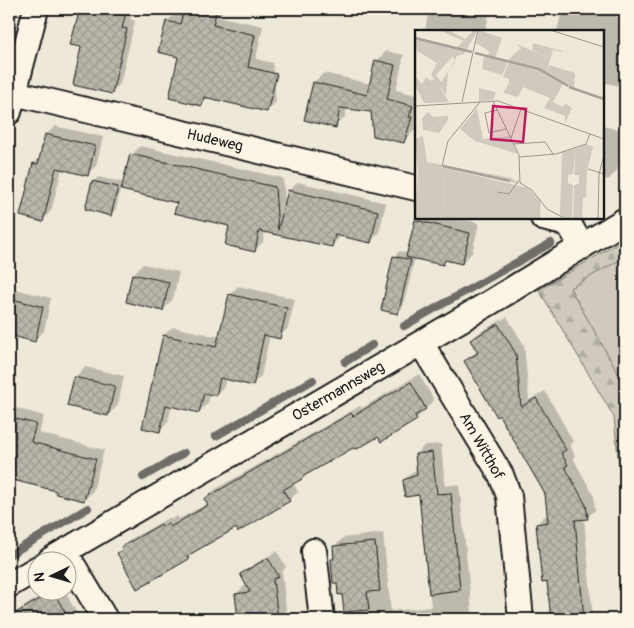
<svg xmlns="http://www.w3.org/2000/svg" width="634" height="628" font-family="Pangolin,sans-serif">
<defs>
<pattern id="forest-firs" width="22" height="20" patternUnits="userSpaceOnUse" patternTransform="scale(1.25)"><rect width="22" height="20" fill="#cfcabd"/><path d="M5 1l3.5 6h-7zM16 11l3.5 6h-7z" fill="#b1ada2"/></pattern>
<pattern id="building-cross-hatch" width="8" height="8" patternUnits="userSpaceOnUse" patternTransform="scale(1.25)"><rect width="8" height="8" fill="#bab6aa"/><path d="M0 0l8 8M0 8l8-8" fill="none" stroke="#9f9c92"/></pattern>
</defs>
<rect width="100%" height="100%" fill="#eee8d9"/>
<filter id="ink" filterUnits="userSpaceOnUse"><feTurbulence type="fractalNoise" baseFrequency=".02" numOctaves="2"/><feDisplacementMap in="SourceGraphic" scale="10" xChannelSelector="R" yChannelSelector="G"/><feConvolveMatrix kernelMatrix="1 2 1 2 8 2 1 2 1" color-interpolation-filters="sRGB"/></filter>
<g filter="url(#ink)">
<path fill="url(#forest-firs)" stroke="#76736c" d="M625,239v288l-11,-110 -75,-127z"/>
<path fill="#cfcabd" stroke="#76736c" d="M625,257v128l-55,-97z"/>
<path fill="#0003" d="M80,9h53l-3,10 5,2 -15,63 -9,9 -28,-47 -12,-2z
M184,9h39l-2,8 42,9 -7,33 17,4 3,39 -8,8 -59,-13 -7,7 -22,-48 -13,-35 9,-8 7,2z
M434,9h17l12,3 3,-3h19l4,6 -4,16h-60l3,-17z
M597,9h15l13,20 -5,23 5,1v34l-20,-4 -2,9v-61h-46l3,-13 8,-8 27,6z
M386,51l18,4 -8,35 20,5v36l-2,-1 -10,12 -32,-31 -25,-3 -2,9 -10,9 -29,-7 8,-37 10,-9 47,11 6,-23z
M55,126l48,11 -7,29 -9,8 -25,-5 -11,42 -8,9 -9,-56 7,-8 5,-21z
M603,126l22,5 -8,40 -9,9 -5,-2z
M140,146l143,32 2,26 4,-13 9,-9 88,21 -7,30 -9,9 -29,-7 -9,11 -67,-15 -2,11 -9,9 -24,-26 -52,-23 -46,-47z
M98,177l24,5 -6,27 -5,5 -18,-32z
M419,218h38l22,5 -7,30 -10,10 -15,-4 -4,5 -28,-6 -12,49 -5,5 -15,-3 12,-53 4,-5 9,2 8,-32z
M143,264l36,8 -6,27 -10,11 -36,-9 6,-27z
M238,286l57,13 -7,29 -9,9 -9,-2 -9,41 -9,9 -26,-6 -2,7 -8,9 -6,-2 -2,10 -9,9 -27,-7 -4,17 -9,8 5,-95 9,-8 47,10 10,-42z
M11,288l40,10 -7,33 -10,9 -21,-5 -2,10 -2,2v-56z
M507,317l17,28 5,55 16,-9 28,50 -3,4 5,11 -2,2 21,38 1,14 -8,8h-3l9,101h-41l-4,-38 -11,-57 8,-8 4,-1 -3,-22 -46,-79 -35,-53 13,-11 -6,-9 8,-9z
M85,367l39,9 -6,29 -10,10 -40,-10 7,-28z
M419,374l15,26 -18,19 -63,28 -45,24 -15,12 5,9 -9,8 -52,26 -40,24 -9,8 -70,-5 13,-14 39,-22 1,2 6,-3 2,3 29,-16 -2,-4 8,-9 146,-84 2,2z
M9,406l35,10 -5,17 65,17 -11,41 -9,9 -26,-10 -49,-12z
M441,444l4,42 14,-2 13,129h3l1,6h-130l-3,-26 -10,-34 2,-2 -1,-10 9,-9 40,-5 8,78 40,-4 -11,-113 -16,-14 9,-9 5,-1 -2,-16 9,-9z
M277,551l9,16 -4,5 5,47h-48l-3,-25 9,-9h3l-6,-11 9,-8z
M51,590h13l15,27 -2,2h-68l14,-12z"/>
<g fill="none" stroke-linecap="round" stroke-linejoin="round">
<path stroke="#6f6c67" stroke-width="8" d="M404,326l147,-83
M345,362l27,-17
M216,436l97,-56
M143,477l41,-24
M9,555l79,-47"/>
</g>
<path fill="url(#building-cross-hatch)" stroke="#1c1c1c" d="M80,9h47l-5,19 5,1 -15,65 -39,-9 8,-38 -11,-2z
M184,9h33l-4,16 42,10 -7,32 29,7 -10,38 -63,-15 -2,9 -33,-8 9,-41 -20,-5 8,-31 14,3z
M375,60l20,5 -8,34 26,7 -4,11h3l-8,26 -31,-7 -2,-24 -31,-4 -4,20 -32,-8 9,-38 54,13z
M45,134l50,12 -7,30 -32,-8 -13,54 -23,-6 13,-53 5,1z
M130,154l145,33 3,43 10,-40 90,21 -7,32 -36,-8 -3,12 -73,-16 -4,21 -30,-7 4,-19 -55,-13 3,-10 -56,-13z
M92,181l26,6 -7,29 -26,-7z
M415,220l55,13 -8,31 -17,-4 -2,5 -37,-8z
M393,256l18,4 -13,54 -17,-4z
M132,274l37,8 -6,29 -37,-9z
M229,294l58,14 -7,31 -16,-4 -11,51 -33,-8 -4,18 -12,-3 -5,20 -33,-8 -6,27 -18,-4 21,-93 53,12z
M9,298l34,9 -8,35 -26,-7z
M498,324l18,30 5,53 15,-9 30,52 -5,3 7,12 -3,2 21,38 2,14 -13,1 9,99h-33l-4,-37 -5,1 -6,-59 12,-2 -3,-28 -46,-79 -2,2 -33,-56 14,-8 -8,-13z
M74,377l41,9 -7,30 -41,-10z
M411,382l15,27 -11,7 2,4 -36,22 -3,-5 -21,12 -4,-1 -49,28 -2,3 -19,11 7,11 -52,31 -2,-4 -49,28 2,3 -52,30 -20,-36 5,-3 -1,-3 40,-23 1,3 6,-4 2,4 38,-22 -4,-6 147,-86 2,3z
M9,417l27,7 -5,18 65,17 -12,42 -28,-7v-3l-47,-12z
M432,452l5,42 14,-1 9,97 -31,4 -10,-99 -14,2 -2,-17 14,-5 -2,-21z
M375,542l5,49 -13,1 2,18 -25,2 -2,-18 -4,1 -1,-12h-4l-2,-24h3l-1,-13z
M268,558l11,19 -6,2 5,40h-40l-3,-25 15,-2 -10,-18z
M53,591l16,28h-60v-2z"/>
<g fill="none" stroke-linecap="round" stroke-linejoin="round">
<defs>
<path id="street" d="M14,93l402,95
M9,112l27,-103
M543,218l26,6 13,23
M421,343l80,132 8,21 12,123
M314,551l8,68
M65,552l40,67
M50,560l441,-258 134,-82
M9,585l29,-17"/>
</defs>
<use href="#street" stroke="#1c1c1c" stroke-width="28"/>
<use href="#street" stroke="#fcf5e5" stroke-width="24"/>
</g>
</g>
<g text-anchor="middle" stroke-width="4.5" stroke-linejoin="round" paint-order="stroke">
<g font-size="15" fill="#1c1c1c" stroke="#fcf5e5">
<text transform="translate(215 140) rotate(13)" y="5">Hudeweg</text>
<text transform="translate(338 391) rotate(-30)" y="5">Ostermannsweg</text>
<text transform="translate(482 446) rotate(60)" y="5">Am Witthof</text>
</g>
</g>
<g transform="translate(415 30)">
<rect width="189" height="189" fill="#eee8d9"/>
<path d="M64,0l23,8 -7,20 13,4 -6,13 -20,-6 2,-14 4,1 1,-5 -13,-8zM0,9l41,10 -19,14 -20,-12zM118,13l18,5 -3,9 -16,-7zM94,32l30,7 24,15 -10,18 10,5 2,-4 7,5 -7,15v-7l-21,-8 6,-10 -27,-11 -5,10 -15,-4 6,-10v-4l-6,-2zM134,35l26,8 -1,17 -28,-18zM11,47l5,4 4,-2 14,23 -19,1 1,-9 -9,-10zM13,82l5,5 11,-1 -15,15 -6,-1 -1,-12zM54,88l6,23 -15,-12zM172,114l6,3 -6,24 -1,26 -3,1 -1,21h-9l1,-34 5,-1v-9h-5l2,-27zM161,118l-3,26 -5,1v8l5,2 -1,34h-5l-7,-4 2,-63z" fill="#cfcabd"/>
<path d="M24,0h9l17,9 9,-9h4l-14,24 -7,2 -9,17 -2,22 -15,-20 6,-12 18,-14 -40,-10 42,8 7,-6zM38,26l2,6 -14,20 -5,-7zM150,6l-3,16 -9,-2 -7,22 -50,-14 12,2 13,-12 -5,-4 32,13 3,-9 11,3zM0,46l16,18 -1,9h-6l-9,-18zM64,58l17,4 -3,8 -14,1zM62,78l6,31 26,-3 9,18 -43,-13 -6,-23zM29,86h4v4l-9,13 -10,-2zM8,106l4,26 84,16 9,6 -76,-16 1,51h-30l3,-46 -3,-34z" fill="#cfcabd" fill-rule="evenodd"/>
<path d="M29,138l84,20 13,13 -1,18h-95z" fill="#cfcabd"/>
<path fill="none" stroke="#a7a299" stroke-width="2.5" d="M0,8l57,14M60,23l64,16 29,17M154,57l35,12M28,136l67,15"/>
<path fill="none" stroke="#9a968d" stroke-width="1" d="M135,0l54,17M78,71l26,54 1,28 12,7 15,19 19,10M47,72l16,-72M0,76l83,-5 106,38M82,80l-12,3 4,20 17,-4M96,108l10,-29M98,114l32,-2 8,12M104,127l37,-3 30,-10 4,-10M0,134v19M27,136l6,-25 32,-39M173,139l16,5M82,162l12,2 10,-14M183,189l1,-45 5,-19"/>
<path fill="#c2185b" fill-opacity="0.15" stroke="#c2185b" stroke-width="2.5" d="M78,76l33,3 -3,33 -32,-3z"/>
<rect width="189" height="189" fill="none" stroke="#1c1c1c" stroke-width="2.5"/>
</g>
<rect width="634" height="628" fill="none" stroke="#fcf5e5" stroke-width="30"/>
<rect x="15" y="15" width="604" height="598" fill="none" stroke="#1c1c1c" stroke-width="2" filter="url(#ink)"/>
<g transform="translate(52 576) rotate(265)"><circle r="24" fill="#fcf5e5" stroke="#a29e95"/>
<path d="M0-4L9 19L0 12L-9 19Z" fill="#1c1c1c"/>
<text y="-8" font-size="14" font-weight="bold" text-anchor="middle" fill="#1c1c1c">N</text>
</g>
</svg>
